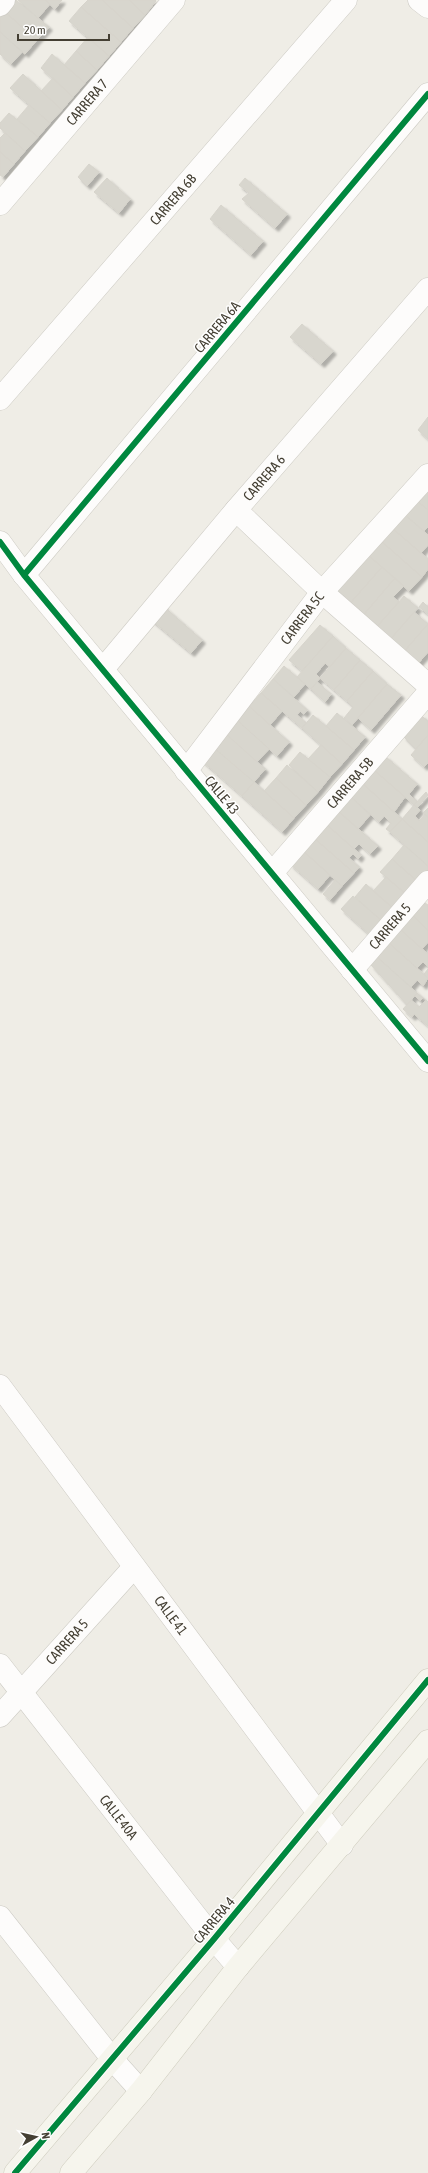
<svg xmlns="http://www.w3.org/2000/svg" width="428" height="2173" font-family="'Asap Condensed',sans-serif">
<defs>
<filter id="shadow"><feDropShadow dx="3.5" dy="3.5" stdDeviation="1" flood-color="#0004"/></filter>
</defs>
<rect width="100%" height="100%" fill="#efede6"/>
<path fill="#d8d6ce" stroke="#d7d4cc" filter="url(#shadow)" d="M16,0l33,27 -12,13 -32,-28z
M18,0h27l5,4 -12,14z
M45,0h17l-7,9z
M88,0h14l31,28 -12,14 -40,-35z
M102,0h27l16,15 -12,13z
M129,0h26l1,1 -11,14z
M81,7l40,35 -12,14 -40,-35z
M5,12l32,28 -12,14 -25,-22v-14z
M0,32l22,20 -11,12 -11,-10z
M88,37l21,19 -12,14 -21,-19z
M76,51l21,19 -12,13 -21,-18z
M52,54l33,29 -12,14 -32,-29z
M23,74l39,36 -12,13 -40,-35z
M53,78l20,19 -11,13 -21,-19z
M29,105l21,18 -12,14 -21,-18z
M9,113l29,24 -13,14 -25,-23v-5z
M5,133l20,18 -11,13 -14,-12v-14z
M0,152l14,12 -11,13 -3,-2z
M89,164l10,8 -12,14 -9,-9z
M107,178l23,21 -11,14 -25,-21z
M245,178l42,36 -12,14 -33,-29 7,-6 -10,-8z
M221,205l42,36 -12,14 -41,-36z
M302,324l31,27 -12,13 -31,-27z
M428,417v22l-10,-9z
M428,487v23l-12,-10z
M416,500l12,10v17l-4,4 -20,-17z
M404,514l24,21v10l-7,8 -29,-25z
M392,528l36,31v10l-6,8 -41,-36z
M381,541l41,36 -13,14 -41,-36z
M368,555l14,12 -36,41 -14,-13z
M382,567l13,11 -35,41 -14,-11z
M395,578l9,8 -11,11 6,5 -26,29 -13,-12z
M404,596l14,12 -31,35 -14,-12z
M423,602l5,5v7l-9,-7z
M161,604l41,36 -11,13 -42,-35z
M414,612l14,12 -27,31 -14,-12z
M428,624v28l-13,15 -14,-12z
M320,625l13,11 -31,35 -13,-11z
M333,636l13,12 -16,19 -5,-4 -9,11 4,4 -9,11 -14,-12z
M346,648l14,12 -26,30 -14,-12z
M360,660l13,11 -26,30 -13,-11z
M284,666l21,18 -11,13 -21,-18z
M373,671l14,13 -35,41 -8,-7 9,-11 -6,-6z
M273,679l34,31 -3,4 -4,-3 -3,4 9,8 -4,5 -41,-35z
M317,682l14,12 -6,8 -14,-13z
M387,684l14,11 -30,35 -13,-12z
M261,693l21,18 -12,14 -21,-19z
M249,706l40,36 -12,14 -40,-36z
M337,713l28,24 -11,13 -28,-24z
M313,715l41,35 -12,14 -40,-36z
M421,715l7,7v13l-12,14 -13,-13z
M237,720l32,29 -12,13 -32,-29z
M225,733l40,36 -11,13 -41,-35z
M428,735v28l-4,4 -13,-12z
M321,745l21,19 -12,13 -22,-18z
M213,747l41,35 -12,14 -41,-36z
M300,752l30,25 -12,15 -29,-27z
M385,756l32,28 -8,10 8,8 -3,3 -40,-35z
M287,765l31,27 -12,13 -30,-27z
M374,770l31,27 -11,15 -32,-29z
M276,778l30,27 -12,13 -30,-27z
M254,782l40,36 -12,14 -40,-36z
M362,783l40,36 -12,13 -4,-3 5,-6 -7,-7 -5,6 -29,-26z
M426,792l2,3 -11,13 -3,-3z
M350,796l20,19 -12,14 -21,-19z
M414,805l6,5 -5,6 4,5 6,-7 3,3v25l-26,-23z
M428,808v9l-5,-4z
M337,810l41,36 -8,8 -11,-10 -5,5 -28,-25z
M402,819l26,23v24l-38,-34z
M326,824l35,31 -3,4 -5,-5 -4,4 10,9 -5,6 -40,-35z
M314,838l40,35 -12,13 -40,-36z
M404,845l24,21v5l-10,11 -26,-23z
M302,850l28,25 -12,14 -28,-25z
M392,859l26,23 -11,13 -27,-23z
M386,877l21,18 -13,14 -21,-18z
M335,880l7,6 -12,14 -7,-6z
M366,884l28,25 -11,13 -28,-25z
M353,896l30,26 -12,14 -30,-27z
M425,903l3,2v25l-15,-14z
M413,916l15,14v12l-6,7 -21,-19z
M401,930l27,24v13l-5,-5 -6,6 -28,-25z
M389,943l39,35 -5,8 -6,-6 -6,7 -34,-30z
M377,957l40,36 -10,12 -36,-40z
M428,969v9l-4,-4z
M417,993l6,5 -3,3 -5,-5z
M411,1000l8,7 7,-7 2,2v24l-14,-12 -2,3 -9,-8z"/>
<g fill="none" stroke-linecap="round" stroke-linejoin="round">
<defs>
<g id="street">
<path d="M419,0l9,7"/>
<path d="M0,5l4,-5"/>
<path id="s1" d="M0,204l174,-204"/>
<path id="s2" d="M0,399l346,-399"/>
<path d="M236,510l86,82 106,93"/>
<path d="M0,542l24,33 404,486"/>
<path d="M24,575l404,-481"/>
<path id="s3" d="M103,669l133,-159 192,-221"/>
<path id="s4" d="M186,771l136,-179 106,-117"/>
<path id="s5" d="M272,873l156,-180"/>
<path id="s6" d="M352,970l76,-88"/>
<path id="s7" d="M0,1386l342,459"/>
<path id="s8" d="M0,1665l214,274 24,28"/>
<path id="s9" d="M0,1716l134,-149"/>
<path d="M0,1917l113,143 28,31"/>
</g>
<path id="secondary" d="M15,2173l199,-234 214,-259
M71,2173l70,-82 97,-124 190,-226"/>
</defs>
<use href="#street" stroke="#cdcbc4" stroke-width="23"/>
<use href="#secondary" stroke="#ceccbd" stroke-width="23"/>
<use href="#street" stroke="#fdfcfb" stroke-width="22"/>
<use href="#secondary" stroke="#f6f5ed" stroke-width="22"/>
<defs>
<path id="cycleway" d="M0,542l24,33 404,486
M24,575l404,-481
M15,2173l199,-234 214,-259"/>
</defs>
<use href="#cycleway" stroke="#fff" stroke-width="8"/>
<use href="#cycleway" stroke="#00873e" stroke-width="6"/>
</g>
<g text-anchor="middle" stroke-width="3" stroke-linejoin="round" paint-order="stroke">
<g font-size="14" fill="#443f33" stroke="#fff">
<text dy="5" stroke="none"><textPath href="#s1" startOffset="134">CARRERA 7</textPath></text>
<text dy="5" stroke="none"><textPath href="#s2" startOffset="264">CARRERA 6B</textPath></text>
<text transform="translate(217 327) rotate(-50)" y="5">CARRERA 6A</text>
<text dy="5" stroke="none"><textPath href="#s3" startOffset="250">CARRERA 6</textPath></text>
<text dy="5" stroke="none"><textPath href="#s4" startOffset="192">CARRERA 5C</textPath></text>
<text dy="5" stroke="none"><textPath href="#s5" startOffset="119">CARRERA 5B</textPath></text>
<text transform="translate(222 795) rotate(50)" y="5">CALLE 43</text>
<text dy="5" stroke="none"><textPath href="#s6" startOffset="58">CARRERA 5</textPath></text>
<text dy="5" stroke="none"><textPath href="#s7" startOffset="286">CALLE 41</textPath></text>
<text dy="5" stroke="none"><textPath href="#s9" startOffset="100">CARRERA 5</textPath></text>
<text dy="5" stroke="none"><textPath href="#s8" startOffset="193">CALLE 40A</textPath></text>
<text transform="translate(214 1920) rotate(-50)" y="5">CARRERA 4</text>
</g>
</g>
<g transform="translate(36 2137) rotate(82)" stroke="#ffffff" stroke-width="3" paint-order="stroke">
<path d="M0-3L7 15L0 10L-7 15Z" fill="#443f33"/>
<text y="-6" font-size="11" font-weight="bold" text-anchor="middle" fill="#443f33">N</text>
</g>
<path d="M18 34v6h91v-6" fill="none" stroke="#443f33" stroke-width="2"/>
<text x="24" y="34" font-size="12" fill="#443f33" stroke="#ffffff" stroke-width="3" paint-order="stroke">20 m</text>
</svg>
